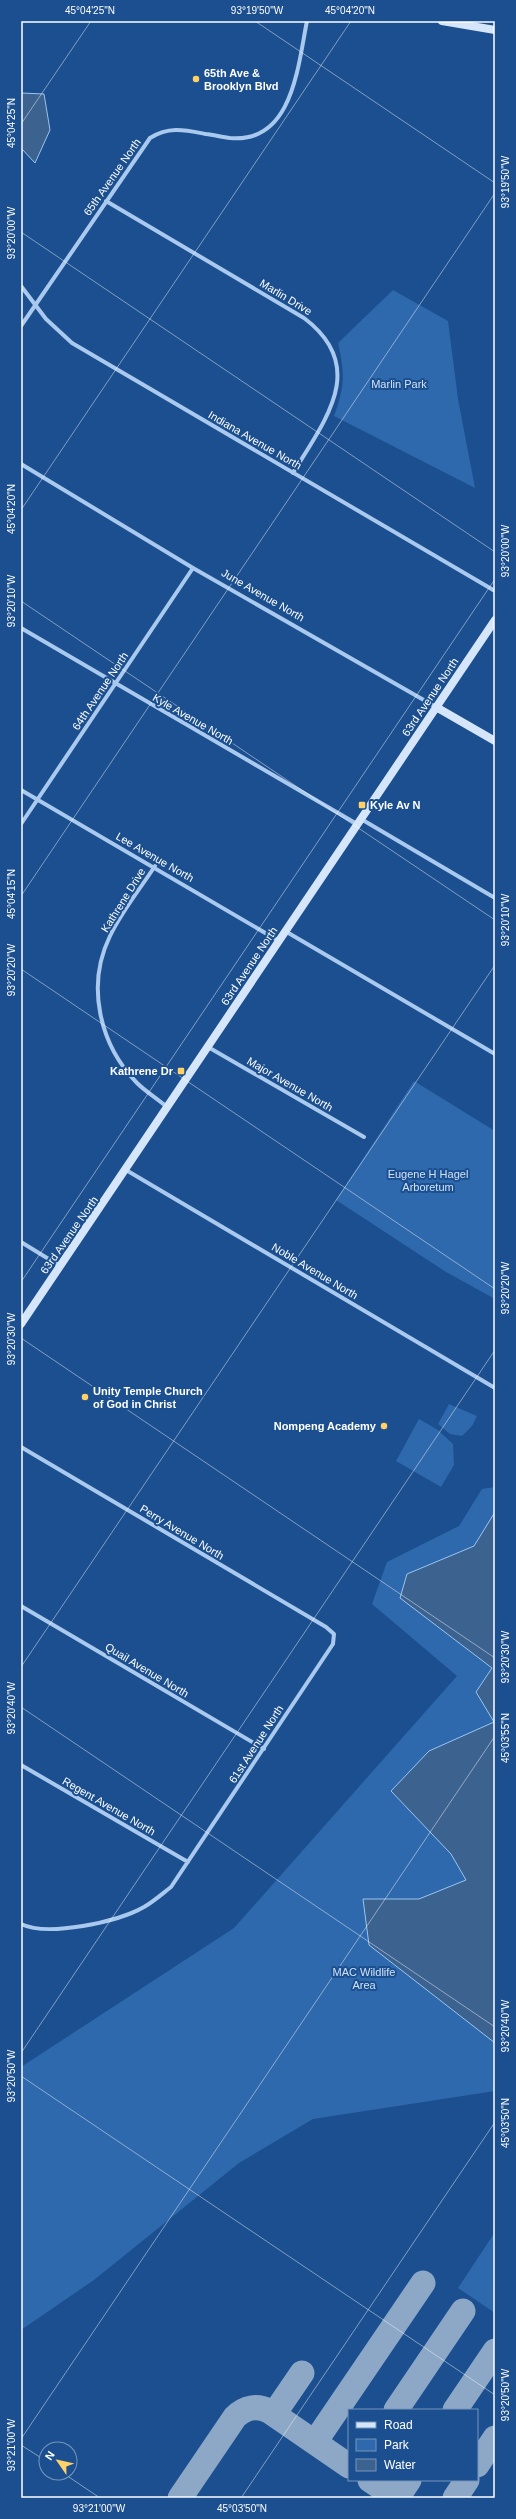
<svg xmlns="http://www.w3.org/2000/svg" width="516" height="2519" font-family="Arial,sans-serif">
<rect width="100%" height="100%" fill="#1b4f8f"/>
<path fill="#2e69ad" d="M393,290l55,31 10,78 17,89 -141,-72c11,-30 11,-42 4,-73z
M414,1081l81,50v168l-49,-27 -110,-72z
M449,1404l28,12 -5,10 -10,10 -12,-2 -12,-10z
M419,1419l19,11 15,14 1,21 -13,22 -45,-26z
M495,1487v604l-182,28 -74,44 -145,117 -73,50v-263l213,-139 223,-252 -85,-72 15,-42 72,-36 23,-37z
M495,2232v81l-37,-25z"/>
<path fill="#3c6290" stroke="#9cc4f0" d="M21,93l23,1 6,36 -15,33 -14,-15z
M495,1512v531l-126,-98 -6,-46h56l47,-19 -15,-26 -60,-63 38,-40 65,-29 -18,-30 16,-24 -92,-70 7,-24 67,-28z"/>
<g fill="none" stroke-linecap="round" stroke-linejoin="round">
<path stroke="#8da7c7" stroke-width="25" d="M396,2410l67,-99
M455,2410l40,-59
M274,2414l28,-41
M315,2442l108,-159
M477,2465l18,-27
M370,2480l27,18
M180,2498l55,-81c10,-10 22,-12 34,-6l80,55
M397,2498l12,-18
M455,2498l12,-18"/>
<path stroke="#a9c9ee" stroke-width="4" d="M106,201l198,117c65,49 21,102 -11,155
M21,286l25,33 26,24 423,248
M21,326l129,-188c19,-12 35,-8 56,-4 8,1 16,3 24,4 63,6 68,-73 77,-117
M21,464l172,104 243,139
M21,628l336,196
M21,790l258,151
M361,819l134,79
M21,824l172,-256
M155,866c-15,23 -33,45 -45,70 -24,49 -11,108 27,147 9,9 21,16 31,25
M285,931l210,123
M208,1047l156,90
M126,1170l369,218
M21,1242l39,24
M21,1447l305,180 8,7 -1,10 -162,243c-9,7 -18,15 -27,20 -26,15 -96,30 -123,17
M21,1606l243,143
M21,1765l167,97"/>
<path stroke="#d6e6fa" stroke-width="8" d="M442,21l53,9
M436,707l59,34
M21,1324l474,-704"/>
</g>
<path fill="none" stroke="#fff" stroke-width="1" stroke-opacity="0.45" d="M255,21l240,162M21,124l70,-103M21,232l474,320M21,510l330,-489M21,601l474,319M21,896l474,-703M21,969l474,320M21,1282l474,-703M21,1338l474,320M21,1667l474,-702M21,1707l474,320M21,2053l474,-703M21,2076l474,319M21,2439l474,-703M21,2445l25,16M63,2473l37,25M241,2498l254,-376"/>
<g fill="#ffd166" stroke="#1b4f8f" stroke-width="1.5">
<circle cx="196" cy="79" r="4"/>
<rect x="358" y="801" width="8" height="8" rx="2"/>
<rect x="177" y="1067" width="8" height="8" rx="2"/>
<circle cx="85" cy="1397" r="4"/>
<circle cx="384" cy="1426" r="4"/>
</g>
<g text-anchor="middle" stroke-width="4" stroke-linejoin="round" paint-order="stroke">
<g font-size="11" font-weight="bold" fill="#fff" stroke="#1b4f8f" text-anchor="start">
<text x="204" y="77">65th Ave &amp;<tspan x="204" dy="13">Brooklyn Blvd</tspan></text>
<text x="370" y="809">Kyle Av N</text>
<text x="173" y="1075" text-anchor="end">Kathrene Dr</text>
<text x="93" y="1395">Unity Temple Church<tspan x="93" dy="13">of God in Christ</tspan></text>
<text x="376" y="1430" text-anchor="end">Nompeng Academy</text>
</g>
<g font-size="11" fill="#fff" stroke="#1b4f8f">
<text transform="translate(112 177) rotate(-55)" y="4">65th Avenue North</text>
<text transform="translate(286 297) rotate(31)" y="4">Marlin Drive</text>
<text transform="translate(255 440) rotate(30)" y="4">Indiana Avenue North</text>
<text transform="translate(263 595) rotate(30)" y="4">June Avenue North</text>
<text transform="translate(100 691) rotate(-56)" y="4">64th Avenue North</text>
<text transform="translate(430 697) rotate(-56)" y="4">63rd Avenue North</text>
<text transform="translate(193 719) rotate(30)" y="4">Kyle Avenue North</text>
<text transform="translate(155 857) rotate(30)" y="4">Lee Avenue North</text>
<text transform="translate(123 900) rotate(-58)" y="4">Kathrene Drive</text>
<text transform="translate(249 966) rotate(-56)" y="4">63rd Avenue North</text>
<text transform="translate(290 1084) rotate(30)" y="4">Major Avenue North</text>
<text transform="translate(69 1235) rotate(-55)" y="4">63rd Avenue North</text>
<text transform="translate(315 1271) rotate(31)" y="4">Noble Avenue North</text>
<text transform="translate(182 1532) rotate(31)" y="4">Perry Avenue North</text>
<text transform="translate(147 1670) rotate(31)" y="4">Quail Avenue North</text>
<text transform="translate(256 1744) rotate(-57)" y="4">61st Avenue North</text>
<text transform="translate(109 1806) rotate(30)" y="4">Regent Avenue North</text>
</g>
<g font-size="11" fill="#cfe3fa" stroke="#1b4f8f">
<text x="399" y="388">Marlin Park</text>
<text x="428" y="1178">Eugene H Hagel<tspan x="428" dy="13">Arboretum</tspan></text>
<text x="364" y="1976">MAC Wildlife<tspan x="364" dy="13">Area</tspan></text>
</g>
</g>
<rect width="516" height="2519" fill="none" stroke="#1b4f8f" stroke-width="44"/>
<rect x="348" y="2409" width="130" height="72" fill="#1b4f8f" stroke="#7695bc"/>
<rect x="356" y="2422" width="20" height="6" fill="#d6e6fa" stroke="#7695bc"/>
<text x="384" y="2429" font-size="12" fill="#ffffff">Road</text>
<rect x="356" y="2439" width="20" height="12" fill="#2e69ad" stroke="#7695bc"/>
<text x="384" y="2449" font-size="12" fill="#ffffff">Park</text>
<rect x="356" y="2459" width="20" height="12" fill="#3c6290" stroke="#7695bc"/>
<text x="384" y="2469" font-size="12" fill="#ffffff">Water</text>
<g transform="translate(58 2461) rotate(304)"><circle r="19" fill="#1b4f8f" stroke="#7695bc"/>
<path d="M0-3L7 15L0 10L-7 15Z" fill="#ffd166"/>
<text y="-6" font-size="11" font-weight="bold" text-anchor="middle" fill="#ffffff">N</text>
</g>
<rect x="22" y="22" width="472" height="2475" fill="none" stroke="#fff" stroke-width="1.5"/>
<g font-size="10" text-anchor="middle" fill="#fff">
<text x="90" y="14">45°04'25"N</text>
<text x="257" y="14">93°19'50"W</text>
<text x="350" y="14">45°04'20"N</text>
<text transform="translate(11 123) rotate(-90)" y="4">45°04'25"N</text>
<text transform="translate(505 182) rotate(-90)" y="4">93°19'50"W</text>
<text transform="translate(11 233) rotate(-90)" y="4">93°20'00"W</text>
<text transform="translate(11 509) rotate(-90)" y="4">45°04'20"N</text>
<text transform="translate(505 551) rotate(-90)" y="4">93°20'00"W</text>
<text transform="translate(11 601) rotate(-90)" y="4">93°20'10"W</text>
<text transform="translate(11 894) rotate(-90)" y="4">45°04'15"N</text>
<text transform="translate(505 920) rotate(-90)" y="4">93°20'10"W</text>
<text transform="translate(11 970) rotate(-90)" y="4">93°20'20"W</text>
<text transform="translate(505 1288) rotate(-90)" y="4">93°20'20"W</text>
<text transform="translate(11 1339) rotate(-90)" y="4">93°20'30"W</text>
<text transform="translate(505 1657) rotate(-90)" y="4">93°20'30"W</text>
<text transform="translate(11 1708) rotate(-90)" y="4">93°20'40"W</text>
<text transform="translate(505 1738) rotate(-90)" y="4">45°03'55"N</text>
<text transform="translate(505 2026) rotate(-90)" y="4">93°20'40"W</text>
<text transform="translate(11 2076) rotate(-90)" y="4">93°20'50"W</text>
<text transform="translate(505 2123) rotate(-90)" y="4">45°03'50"N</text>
<text transform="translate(505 2395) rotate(-90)" y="4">93°20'50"W</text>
<text transform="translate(11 2445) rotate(-90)" y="4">93°21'00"W</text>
<text x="99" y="2512">93°21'00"W</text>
<text x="242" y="2512">45°03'50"N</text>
</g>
</svg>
